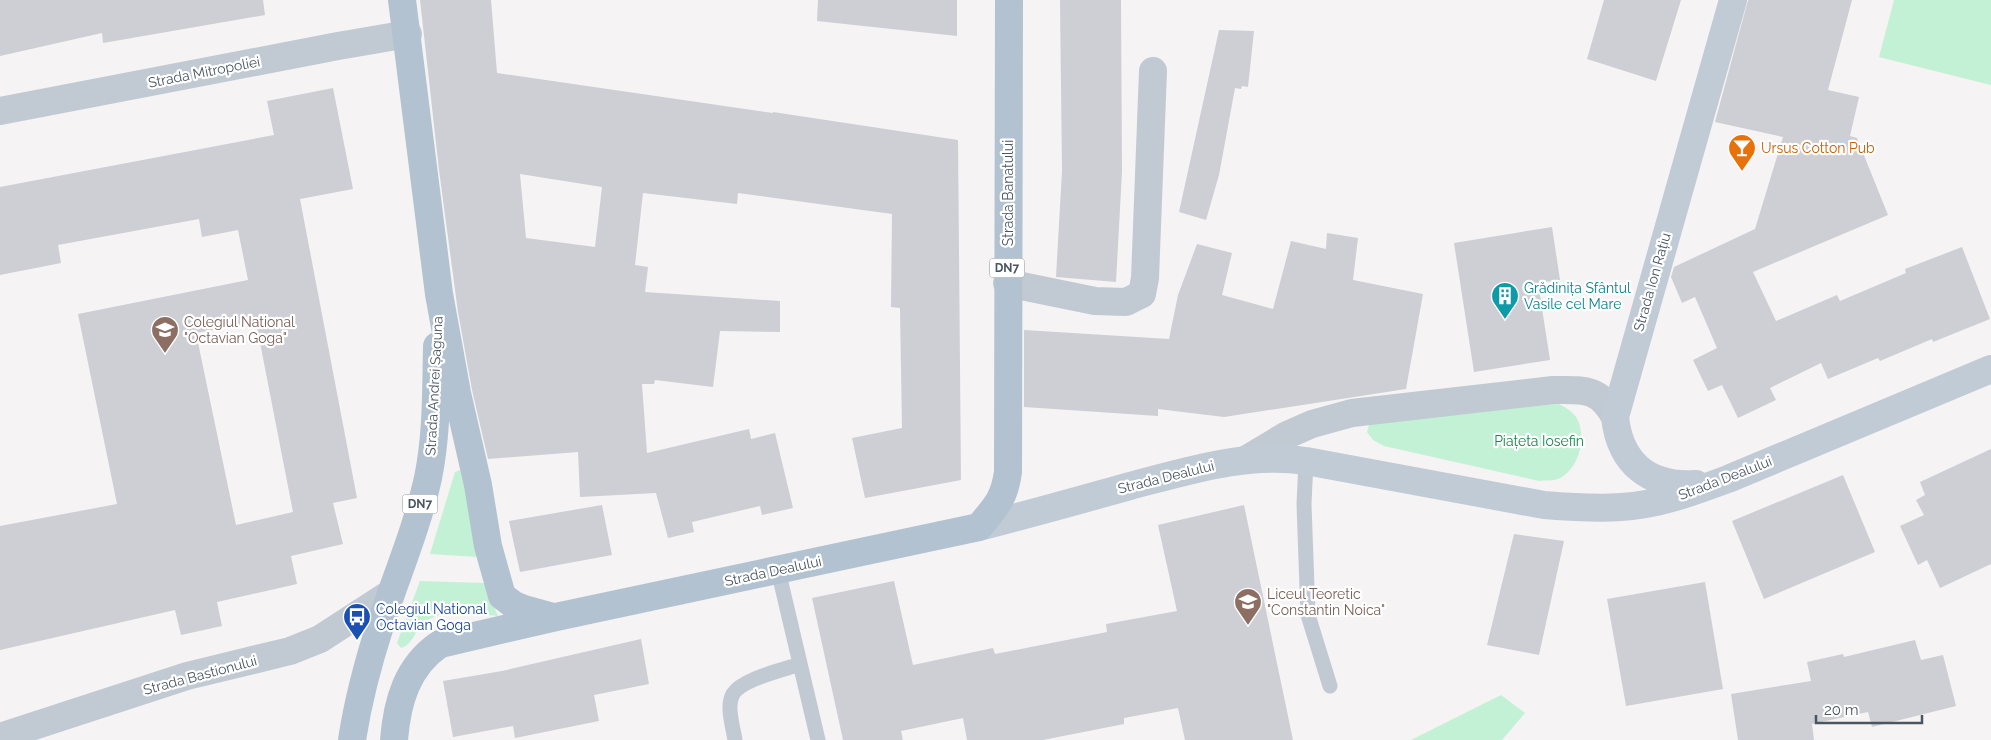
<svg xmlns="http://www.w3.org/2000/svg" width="1991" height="740" font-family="Raleway,sans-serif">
<rect width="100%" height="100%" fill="#f5f3f3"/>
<path fill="#c3f1d5" d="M1894,0h97v85l-112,-28z
M1550,400c9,4 21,9 26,17 12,19 3,53 -18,62 -5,2 -13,1 -19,2l-155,-35 -11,-6 -6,-8 3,-10z
M460,470l4,2 15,85 -49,-3 25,-82z
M420,581l64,2 14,33c-25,-3 -60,-11 -79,12 -5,7 -9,18 -18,20l-4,-5z
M1501,695l24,18 -23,27h-91z"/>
<path fill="#cdcfd5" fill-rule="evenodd" d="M0,0h263l2,15 -162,28 -1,-10 -102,23z
M420,0h71l6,73 276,40v-1l185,28 3,340 -96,18 -13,-60 50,-10 -2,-120 -9,-1 1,-93 -154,-21 -1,11 -94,-11 -8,72 13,2 -3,25 135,9v31l-60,-1 -7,56 -58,-7 -1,4h-12l5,69 102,-24 2,10 24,-6 18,75 -31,7 -2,-9 -68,16 2,10 -26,6 -12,-45 -76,4 -2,-45 -90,7 -16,-69 -14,-78 -19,-142zM520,174l82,13 -7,60 -69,-9z
M818,0h139v36l-140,-15z
M1060,0h61l1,172 -6,110 -60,-5 6,-106z
M1604,0h77l-25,81 -69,-22z
M1748,0h104l-24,90 31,7 -9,39 7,2 31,77 -135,57 23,49 61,-26 3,6 66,-28 -1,-4 57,-22 28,72 -57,23 -1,-3 -52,22 -2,-3 -50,21 -7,-16 -51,25 6,12 -38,18 -16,-33 -14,6 -15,-31 24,-12 -22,-51 -13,6 -11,-26 3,-10 81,-38 28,-92 -68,-15z
M1219,30l35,1 -6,56 -6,-1 -1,3 -6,-1 -16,87 -13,45 -27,-8z
M333,88l20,101 -53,10 57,299 -24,5 10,41 -52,12 6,28 -80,18 5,24 -41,9 -6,-25 -175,40v-124l117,-22 -39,-190 170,-34 -10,-50 -36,7 -3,-18 -141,26 3,18 -61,12v-88l274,-52 -7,-34zM256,322l37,190 -57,13 -40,-192z
M1552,227l8,53 -22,3 12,77 -76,12 -20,-129z
M1327,233l31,5 -5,42 70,14 -17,95 -182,28 -66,-8v7l-134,-9v-77l145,9 9,-44 19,-51 35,9 -10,42 51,14 18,-68 35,8z
M1991,449v115l-51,24 -13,-28 -9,5 -18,-39 24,-11 -8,-15 9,-5 -5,-13z
M1843,475l32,77 -111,47 -32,-78z
M602,505l10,50 -92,17 -11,-51z
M1244,505l49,235h-108l-7,-32 -54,10v6l-81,16h-76l-4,-22 -62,13 2,9h-60l-31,-142 82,-17 19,84 80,-17 2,6 112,-22 -1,-8 71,-13 -19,-86z
M1514,534l50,7 -25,114 -52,-10z
M1705,582l18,107 -97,17 -19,-107z
M641,639l8,45 -55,11 5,26 -84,17 -2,-12 -60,11 -10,-56 59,-10z
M1915,640l6,20 22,-5 13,51 -84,21 -4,-15 -56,12 2,16h-76l-7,-46 80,-13 -4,-19 36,-8 1,3z"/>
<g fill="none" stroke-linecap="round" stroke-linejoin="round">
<path stroke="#c1cad2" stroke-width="15" d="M1306,461l-2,43 4,111 22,71
M778,570l40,170
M735,740c-2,-13 -9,-34 -2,-46 9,-15 50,-24 67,-30"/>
<path stroke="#c1cad2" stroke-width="28" d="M0,111l338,-65 70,-12
M1007,283l88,18 31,1 16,-8 3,-16 8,-207
M1247,459l40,-24 25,-11 40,-11 201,-23c30,0 46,-3 62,27
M0,737l187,-61 103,-25 30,-12 71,-46"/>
<path stroke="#c1cbd6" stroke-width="28" d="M1696,484c-46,3 -76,-20 -81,-67l118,-417
M979,527c51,-13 101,-27 151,-41 58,-15 116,-34 176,-25l238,44c25,2 51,4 77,2 37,-2 72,-15 107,-28l263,-110"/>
<path stroke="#b3c2d1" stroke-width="28" d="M402,0l37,294 18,99 21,92 10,61 14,50 12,9 10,4 29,8
M352,740c6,-39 16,-77 28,-114 16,-49 37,-98 48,-148 9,-44 8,-88 9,-132
M394,740c3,-38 13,-74 46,-96l116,-27 423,-90c17,-21 25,-27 29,-55l1,-472"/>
</g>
<defs>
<symbol id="bar-pin" viewBox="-11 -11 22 30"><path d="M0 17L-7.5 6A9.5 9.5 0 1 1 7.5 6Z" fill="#e8710a" stroke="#fff"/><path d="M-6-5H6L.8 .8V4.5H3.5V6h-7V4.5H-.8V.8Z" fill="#fff"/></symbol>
<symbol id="building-pin" viewBox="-11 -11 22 30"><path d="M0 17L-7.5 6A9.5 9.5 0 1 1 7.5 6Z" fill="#0f9aa8" stroke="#fff"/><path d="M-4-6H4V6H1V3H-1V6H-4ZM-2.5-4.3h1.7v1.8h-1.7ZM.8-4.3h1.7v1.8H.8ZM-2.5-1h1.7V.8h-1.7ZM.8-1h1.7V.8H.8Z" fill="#fff"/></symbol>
<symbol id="school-pin" viewBox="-11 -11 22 30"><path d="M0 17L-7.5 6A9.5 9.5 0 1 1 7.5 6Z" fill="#8d6e63" stroke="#fff"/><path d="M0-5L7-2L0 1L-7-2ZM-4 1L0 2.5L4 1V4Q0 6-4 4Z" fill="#fff"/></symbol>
<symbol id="university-pin" viewBox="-11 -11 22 30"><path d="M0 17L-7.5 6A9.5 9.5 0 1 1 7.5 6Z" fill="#8d6e63" stroke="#fff"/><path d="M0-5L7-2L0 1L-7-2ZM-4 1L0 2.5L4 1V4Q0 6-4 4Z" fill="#fff"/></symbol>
<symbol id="bus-pin" viewBox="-11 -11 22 30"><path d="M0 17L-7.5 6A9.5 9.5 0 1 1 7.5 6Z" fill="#1a4fb4" stroke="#fff"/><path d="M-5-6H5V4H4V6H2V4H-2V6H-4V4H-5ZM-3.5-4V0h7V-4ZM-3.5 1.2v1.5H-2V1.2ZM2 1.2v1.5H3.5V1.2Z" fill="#fff"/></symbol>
</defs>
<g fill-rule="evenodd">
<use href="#bar-pin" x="1726" y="132" width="32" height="43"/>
<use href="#building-pin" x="1489" y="280" width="32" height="43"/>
<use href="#school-pin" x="149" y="314" width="32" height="43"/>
<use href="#university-pin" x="1232" y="586" width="32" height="43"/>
<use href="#bus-pin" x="341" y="601" width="32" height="43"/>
</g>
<g text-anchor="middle" stroke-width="4.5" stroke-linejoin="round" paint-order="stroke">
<g fill="#fff" stroke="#808990" stroke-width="1">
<rect x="989.5" y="258.5" width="35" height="19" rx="4"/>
<rect x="402.5" y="494.5" width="35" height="19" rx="4"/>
</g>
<g font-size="12" font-weight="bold" fill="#4a5661">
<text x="1007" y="272">DN7</text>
<text x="420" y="508">DN7</text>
</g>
<g font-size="14" fill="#4a5661" stroke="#fff">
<text transform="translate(204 72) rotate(-11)" y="5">Strada Mitropoliei</text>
<text transform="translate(1008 193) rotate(-90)" y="5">Strada Banatului</text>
<text transform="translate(1652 282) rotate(-74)" y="5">Strada Ion Rațiu</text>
<text transform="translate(434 386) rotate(-87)" y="5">Strada Andrei Șaguna</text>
<text transform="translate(1166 477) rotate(-14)" y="5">Strada Dealului</text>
<text transform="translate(1725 478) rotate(-21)" y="5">Strada Dealului</text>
<text transform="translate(773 571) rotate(-12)" y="5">Strada Dealului</text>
<text transform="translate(200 675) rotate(-15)" y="5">Strada Bastionului</text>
</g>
<g font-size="14" fill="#c56008" stroke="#fff" text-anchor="start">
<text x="1761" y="153">Ursus Cotton Pub</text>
</g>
<g font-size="14" fill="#0d838f" stroke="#fff" text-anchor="start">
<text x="1524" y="293">Grădinița Sfântul<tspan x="1524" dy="16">Vasile cel Mare</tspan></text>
</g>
<g font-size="14" fill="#785e54" stroke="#fff" text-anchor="start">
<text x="184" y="327">Colegiul National<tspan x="184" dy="16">"Octavian Goga"</tspan></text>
<text x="1267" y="599">Liceul Teoretic<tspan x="1267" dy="16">"Constantin Noica"</tspan></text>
</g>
<g font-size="14" fill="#17864f" stroke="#fff">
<text x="1539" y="446">Piațeta Iosefin</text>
</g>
<g font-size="14" fill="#164399" stroke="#fff" text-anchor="start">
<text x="376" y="614">Colegiul National<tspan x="376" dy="16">Octavian Goga</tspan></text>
</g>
</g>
<path d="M1816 715v8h106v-8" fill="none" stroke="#4a5661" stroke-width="2.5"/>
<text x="1824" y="715" font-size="15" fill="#4a5661" stroke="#ffffff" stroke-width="4" paint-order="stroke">20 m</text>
</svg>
